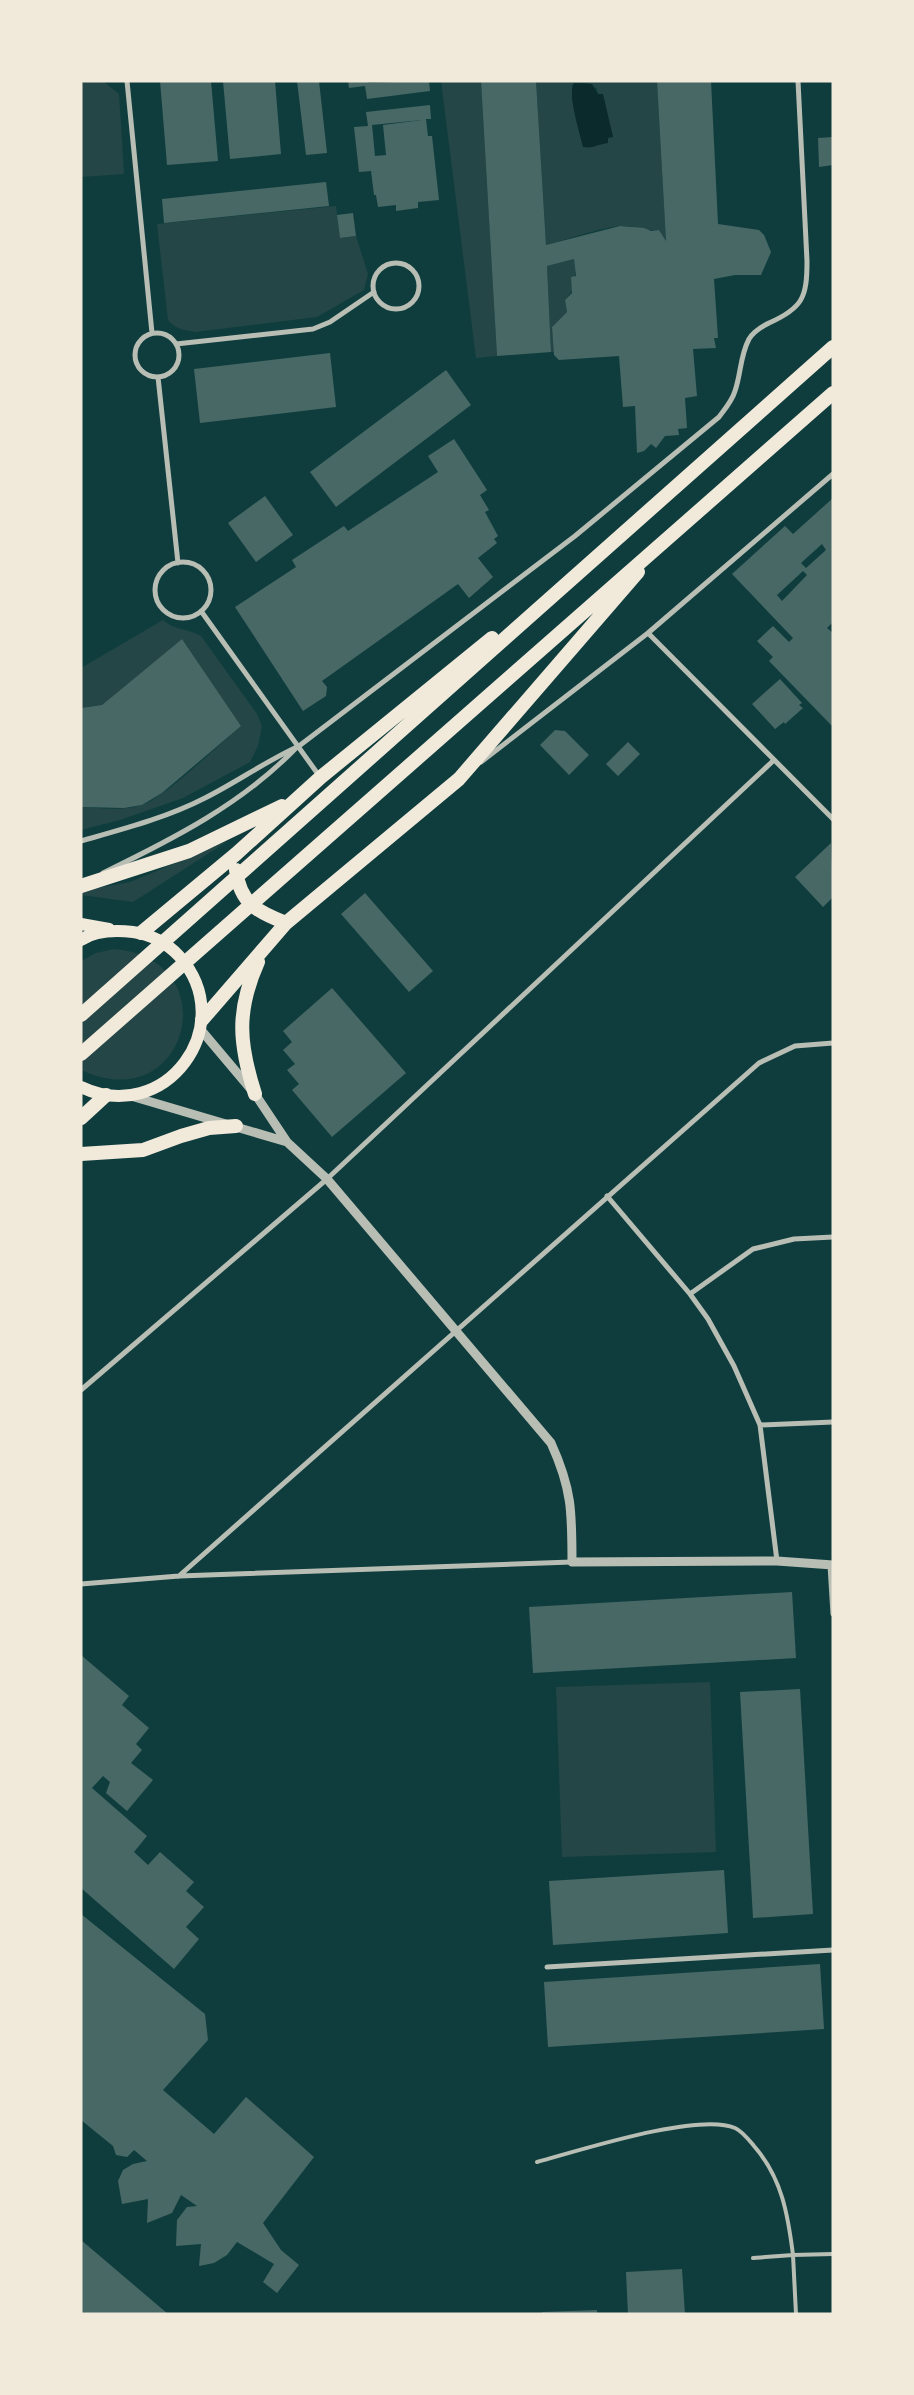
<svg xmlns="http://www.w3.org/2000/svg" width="914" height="2395" font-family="'Crimson Pro',serif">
<rect width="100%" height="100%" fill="#0f3d3e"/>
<path fill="#244646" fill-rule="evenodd" d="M81,81h22l16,13 5,80 -43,3z
M441,81h40l16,275 -21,2z
M536,81h121l9,160 -7,-11c-12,2 -25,-5 -38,-4 -19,1 -55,14 -75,19zM580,83h8l9,6 11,54 -10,1 -26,-43v-16z
M336,206l4,32 16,-2 12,38 -4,16 -47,27 -122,15c-11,-2 -19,-3 -27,-12l-11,-96z
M574,259c2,16 3,29 -9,41l2,12 -15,15 2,25h-3l-4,-86z
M163,620c12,11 25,8 38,16l56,78 5,12 -4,20 -8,16 -67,36 -63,22 -39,10v-23c19,1 43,4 61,-2 25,-9 76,-60 99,-79l-59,-87 -80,66 -21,3v-40z
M228,841l-95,61 -52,-7v-4l49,-9z
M114,949c115,10 74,171 -33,121v-109l15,-8z
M710,1682l6,170 -154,5 -6,-170z"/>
<path fill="#0a2a2b" d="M574,83l18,1 6,10h5l10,43 -5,1v5c-9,1 -16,6 -25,4 -3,-14 -16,-53 -9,-64z"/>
<path fill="#486865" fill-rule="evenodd" d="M160,81h51l7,80 -51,4z
M223,81h52l6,73 -51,5z
M297,81h22l8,72 -21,2z
M348,81h19l1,2 61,-2 1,10 -63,8 -2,-13 -16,2z
M481,81h55l10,164 74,-19 24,2 7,3 8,-1 7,11 -9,-160h54l7,143 41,6 5,5 7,17 -10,23h-26l-21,4 4,59h-4l2,10 -23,1 4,47 -12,2 2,30 -9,1 1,6 -14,1 -9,12 -5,-4 -7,7 -7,2 -2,-47 -12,1 -4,-51 -60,4 -5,-5 -2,-28 15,-15 -2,-12 7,-7 -1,-16 5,-1 -2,-17 -27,7 4,86 -54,4z
M430,105l1,14h-5l2,17h4l7,64 -21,2v6l-22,3v-6l-18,2 -2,-12h-2l-3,-24 -12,1 -5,-45 14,-1 -2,-14zM422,120l-39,5 3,30 -11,1 -3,-31z
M833,137v28l-14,2 -1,-29z
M326,182l3,24 -165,17 -2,-24z
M353,213l3,23 -16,2 -3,-23z
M330,353l6,54 -136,16 -6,-54z
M446,370l25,35 -135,102 -26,-35z
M454,439l33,51 -7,5 9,15 -4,2 13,24 -4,3 3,4 -19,15 15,19 -24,21 -11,-14 -136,97 5,6 -1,9 -23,15 -68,-104 61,-40 -4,-7 52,-34 4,5 90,-59 -10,-16z
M265,496l28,39 -37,27 -28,-39z
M833,498v124l-6,6 6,5v94l-64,-66 4,-4 -16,-16 16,-15 16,16 4,-4 -61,-64 53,-48 8,8zM822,544l4,6 -20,18 -5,-5zM803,571l4,4 -25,26 -5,-6z
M182,639l59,87 -79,67 -20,12 -18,3 -43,-1v-99l21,-3z
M780,679l22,24 -3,2 4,3 -18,16 -1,-2 -9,7 -23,-25z
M555,730l10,1 24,24 -20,20 -29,-30z
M628,742l12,12 -22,22 -12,-12z
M831,843l2,54 -10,10 -28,-30z
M365,893l68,78 -24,21 -68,-78z
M332,988l74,85 -74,64 -40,-47 7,-6 -12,-14 8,-6 -12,-14 9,-8 -9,-11z
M792,1592l4,66 -263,15 -4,-66z
M81,1655l48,41 -7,9 27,23 -13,16 6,6 -11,13 22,17 -26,31 -21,-18 4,-11 -7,-6 -11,12 55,48 -13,16 14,13 12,-13 34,30 -8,9 18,16 -18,20 13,12 -25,30 -93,-81z
M800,1689l13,225 -60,4 -13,-226z
M724,1870l4,63 -175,12 -4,-64z
M81,1914l124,100 3,26 -45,50 51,44 32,-37 68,60 -51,66 18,27 18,15 -22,28 -14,-11 11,-18 -37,-22 -10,13 -13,8 -15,3 2,-22 -25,2 1,-26 10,-13 10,-1 -16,-11 -9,18 -25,10 1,-24 -26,5 -4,-23 5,-11 10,-6 14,-3 -13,-11 -7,7 -11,-2 -3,-9 -32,-26z
M820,1964l4,65 -276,18 -4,-65z
M81,2240l87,74h-87z
M682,2269l3,45h-57l-2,-42z
M597,2310v4h-55v-2z"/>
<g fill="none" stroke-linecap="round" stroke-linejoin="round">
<path stroke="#b8beb3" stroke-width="4" d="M537,2162c41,-11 161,-50 198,-34 7,3 14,12 19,18 28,32 34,69 39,109l40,-1
M753,2258l40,-3 3,59"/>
<path stroke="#b8beb3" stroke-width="5" d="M127,81l25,252
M373 286a23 23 0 1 1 46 0a23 23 0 1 1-46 0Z
M135 355a22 22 0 1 1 44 0a22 22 0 1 1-44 0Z
M176,344l137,-15 17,-7 44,-30
M158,377l20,186
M155 590a28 28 0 1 1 56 0a28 28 0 1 1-56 0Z
M201,611l119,166
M648,633l185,186
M481,762l167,-129 185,-159
M81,841c42,-12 85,-23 124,-43 32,-16 61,-37 94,-52l276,-210 144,-119c6,-8 13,-16 16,-26 6,-17 5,-35 14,-52 5,-8 12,-12 20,-16 34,-15 38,-26 38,-62l-9,-180
M103,873c70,-34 139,-69 193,-125
M607,1196l83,98 18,25 26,47 26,59 17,136
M690,1294l63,-45 41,-10 39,-2
M81,1390l246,-211 447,-419
M760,1425l73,-3
M830,1565l3,49
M179,1576l580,-513 36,-17 38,-3
M81,1584l98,-8 393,-14
M547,1967l286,-17"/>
<path stroke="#b8beb3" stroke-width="9" d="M201,1030l54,64 32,48 40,37 224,264c21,46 21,69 21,119l205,-1 56,4
M131,1096l156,46"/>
<path stroke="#f1e9da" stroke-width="12" d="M81,924l28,5
M81,940c15,-10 34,-10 52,-8 17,2 34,11 46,24 62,69 -14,171 -98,131"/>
<path stroke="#f1e9da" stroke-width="14" d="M236,870c4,33 21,42 50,53
M81,886l108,-35 93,-45
M141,933l95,-79 85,-77 171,-139
M81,1015l752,-668
M202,1020l84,-97 173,-144 179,-207
M81,1054l752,-661
M255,1094c-16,-50 -19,-83 3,-132
M81,1118l25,-23
M81,1154l62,-4 38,-14 28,-8 27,-2"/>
</g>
<rect width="914" height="2395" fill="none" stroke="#f1e9da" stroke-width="165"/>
</svg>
